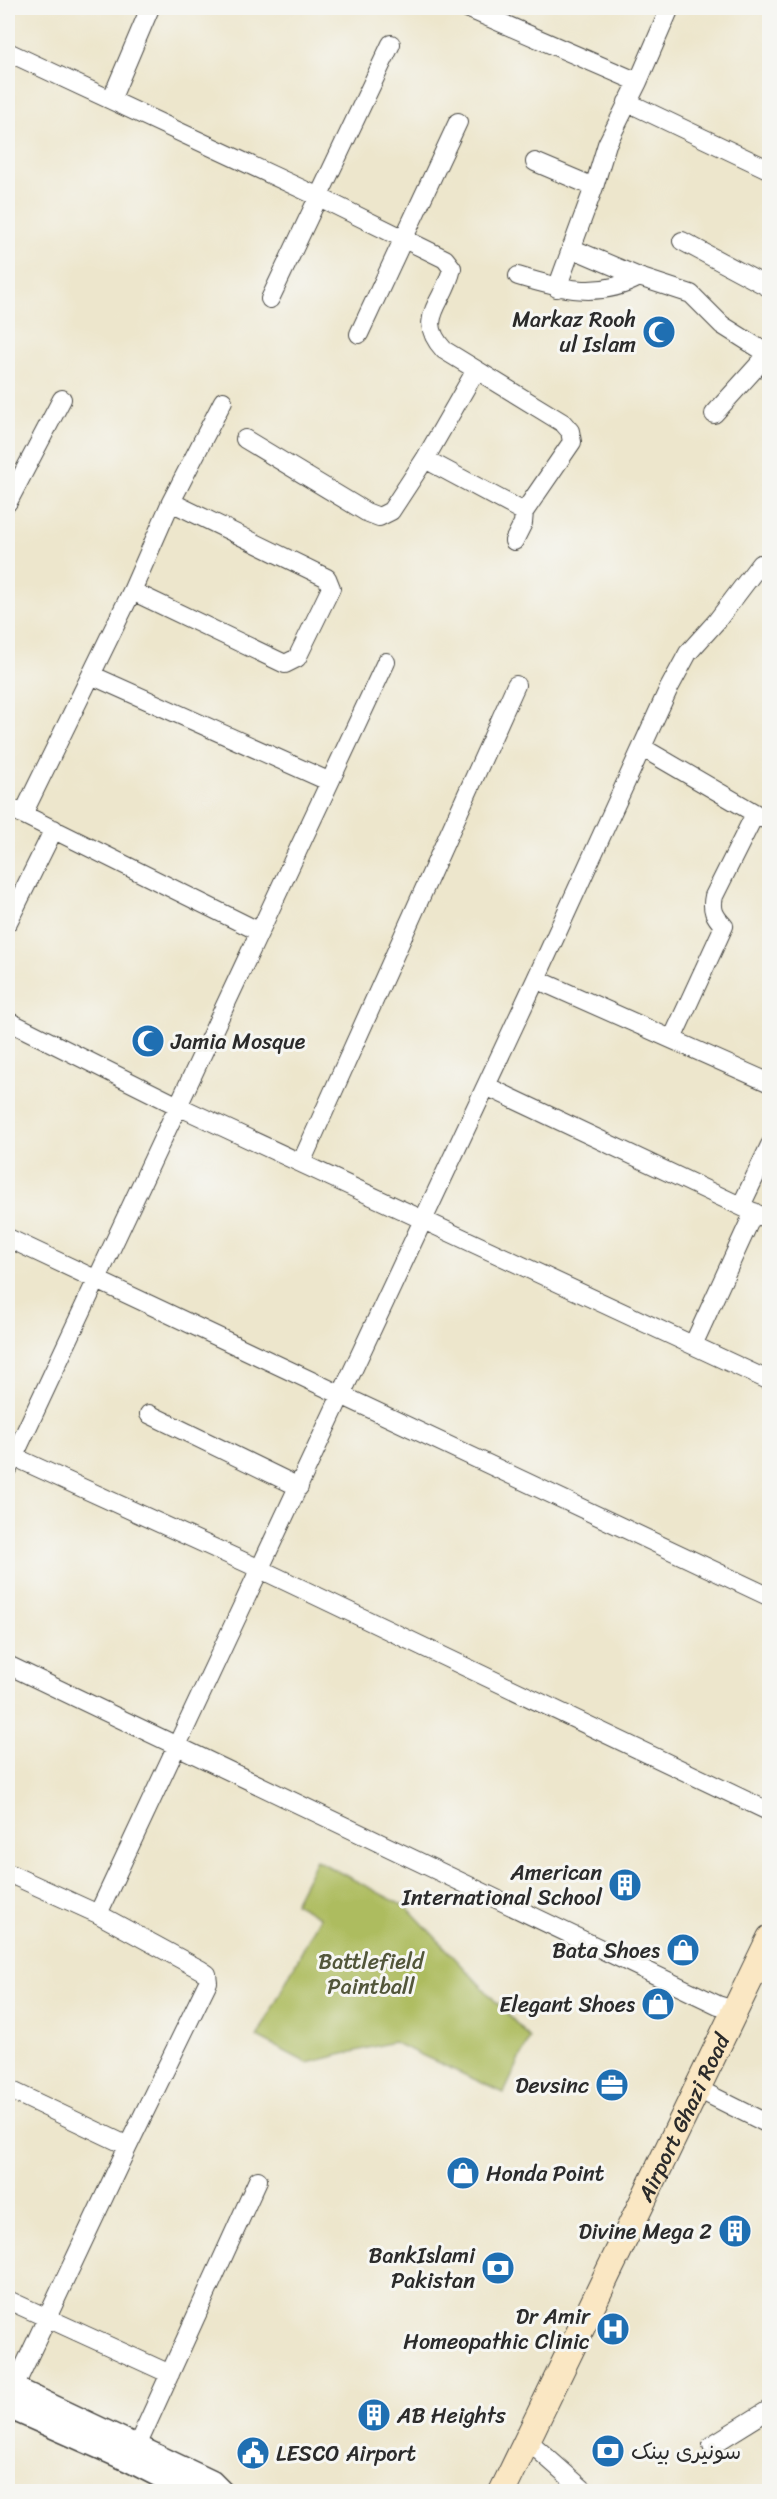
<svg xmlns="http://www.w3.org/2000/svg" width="777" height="2499" font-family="Sriracha,'Playpen Sans Arabic',sans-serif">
<rect width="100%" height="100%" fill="#f6f6f2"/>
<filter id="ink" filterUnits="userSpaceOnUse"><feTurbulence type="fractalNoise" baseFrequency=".0167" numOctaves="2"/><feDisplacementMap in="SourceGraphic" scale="12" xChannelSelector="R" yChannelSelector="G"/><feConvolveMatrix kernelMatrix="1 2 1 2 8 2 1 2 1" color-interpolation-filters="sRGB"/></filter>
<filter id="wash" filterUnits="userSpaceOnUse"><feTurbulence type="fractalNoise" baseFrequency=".008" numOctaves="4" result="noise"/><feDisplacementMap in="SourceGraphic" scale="24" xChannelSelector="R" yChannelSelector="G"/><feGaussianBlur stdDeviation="1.35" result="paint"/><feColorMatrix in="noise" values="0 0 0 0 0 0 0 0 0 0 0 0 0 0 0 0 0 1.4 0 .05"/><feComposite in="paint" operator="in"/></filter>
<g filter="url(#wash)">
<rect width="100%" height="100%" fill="#ede6cc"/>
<path fill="#adbc5e" stroke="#6c7444" stroke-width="1.5" d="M316,1860l92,48 122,130 -26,55 -111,-51 -86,21 -50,-26 63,-120 -26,-14z"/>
</g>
<g filter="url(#ink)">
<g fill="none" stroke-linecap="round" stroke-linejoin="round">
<defs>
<path id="minor" d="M467,8l171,74
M8,52l311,145 126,62 7,9c-7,35 -38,50 -8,82l119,73 7,8 2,11 -48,70 -1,11 -9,18
M111,100l39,-92
M627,102l143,68
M535,162l59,25
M682,241l88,47
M571,248l68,29 52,17 31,31 46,29
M518,276c42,13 82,23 121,1
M557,288l37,-101 13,-43 31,-62 32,-74
M270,299l121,-255
M359,334l99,-212
M714,414l56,-62
M245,439l121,73 13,5 12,-6 34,-52 51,-89
M425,459l99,53
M8,502l54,-103
M171,502l52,-101
M91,675l237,106
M643,748l127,74
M8,807l250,124
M23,814l109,-223 39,-89 156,76 4,10 -34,70 -12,6 -153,-73
M8,922l46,-93
M536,979l234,104
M8,1021l170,85 592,275
M672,1039l52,-113c-10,-10 -13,-17 -10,-30l41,-82
M486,1086l284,134
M301,1163l215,-478
M741,1206l29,-61
M8,1238l762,359
M693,1345l61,-133
M149,1414l150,73
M8,1454l252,115 510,243
M8,1469l378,-807
M8,1665l710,340 16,5
M8,1873l90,41 103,56 6,4 1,8 -80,164 -114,242
M98,1914l438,-935 132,-289 20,-37 28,-31 44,-58 10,2
M696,2088l74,37
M8,2089l120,57
M8,2300l162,74
M526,2439l60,53
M712,2445l58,-36
M132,2457l126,-277"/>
<path id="tertiary" d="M8,2385l204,97 10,10
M8,2407l122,54 61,31"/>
<g id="secondary">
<path id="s1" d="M502,2492l268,-554"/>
</g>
</defs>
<use href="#minor" stroke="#484743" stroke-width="20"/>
<use href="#tertiary" stroke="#484743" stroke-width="25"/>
<use href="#secondary" stroke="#484743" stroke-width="28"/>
<use href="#minor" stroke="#fff" stroke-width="18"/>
<use href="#tertiary" stroke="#fff" stroke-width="22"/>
<use href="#secondary" stroke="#fae7c3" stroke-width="26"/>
</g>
</g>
<defs>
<symbol id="mosque-disc" viewBox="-11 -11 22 22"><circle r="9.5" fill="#1f6fb2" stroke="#f6f6f2"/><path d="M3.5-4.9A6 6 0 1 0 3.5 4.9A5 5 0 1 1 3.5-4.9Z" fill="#fff"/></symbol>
<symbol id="building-disc" viewBox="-11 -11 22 22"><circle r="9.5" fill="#1f6fb2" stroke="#f6f6f2"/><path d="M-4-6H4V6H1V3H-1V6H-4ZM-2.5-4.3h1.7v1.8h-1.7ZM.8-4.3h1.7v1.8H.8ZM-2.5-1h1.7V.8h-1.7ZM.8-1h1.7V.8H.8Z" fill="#fff"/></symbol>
<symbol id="shop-disc" viewBox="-11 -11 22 22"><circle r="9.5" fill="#1f6fb2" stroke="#f6f6f2"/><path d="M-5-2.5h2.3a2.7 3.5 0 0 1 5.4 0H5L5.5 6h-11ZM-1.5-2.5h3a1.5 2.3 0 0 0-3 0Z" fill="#fff"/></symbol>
<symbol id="office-disc" viewBox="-11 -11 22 22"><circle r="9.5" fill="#1f6fb2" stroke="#f6f6f2"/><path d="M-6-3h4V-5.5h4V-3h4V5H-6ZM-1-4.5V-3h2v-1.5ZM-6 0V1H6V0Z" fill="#fff"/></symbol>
<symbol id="bank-disc" viewBox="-11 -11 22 22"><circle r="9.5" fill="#1f6fb2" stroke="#f6f6f2"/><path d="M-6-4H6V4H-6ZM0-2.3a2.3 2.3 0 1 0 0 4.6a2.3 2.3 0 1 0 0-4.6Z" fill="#fff"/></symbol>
<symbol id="hospital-disc" viewBox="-11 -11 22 22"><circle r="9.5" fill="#1f6fb2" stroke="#f6f6f2"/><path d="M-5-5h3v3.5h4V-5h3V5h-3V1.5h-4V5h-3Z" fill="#fff"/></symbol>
<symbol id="civic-disc" viewBox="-11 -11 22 22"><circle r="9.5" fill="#1f6fb2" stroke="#f6f6f2"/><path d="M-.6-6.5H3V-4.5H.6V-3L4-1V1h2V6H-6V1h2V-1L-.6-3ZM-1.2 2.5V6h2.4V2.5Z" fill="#fff"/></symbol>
</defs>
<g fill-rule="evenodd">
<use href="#mosque-disc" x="640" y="313" width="38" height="38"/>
<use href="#mosque-disc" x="129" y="1022" width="38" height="38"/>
<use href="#building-disc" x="606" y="1866" width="38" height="38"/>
<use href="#shop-disc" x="664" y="1931" width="38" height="38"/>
<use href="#shop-disc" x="639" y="1985" width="38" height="38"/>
<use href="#office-disc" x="593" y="2066" width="38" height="38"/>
<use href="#shop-disc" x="444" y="2154" width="38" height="38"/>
<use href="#building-disc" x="716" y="2212" width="38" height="38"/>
<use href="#bank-disc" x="479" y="2249" width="38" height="38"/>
<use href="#hospital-disc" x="594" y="2310" width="38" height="38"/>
<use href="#building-disc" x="355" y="2396" width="38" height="38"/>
<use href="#bank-disc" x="589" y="2432" width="38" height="38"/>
<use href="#civic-disc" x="234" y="2434" width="38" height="38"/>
</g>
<g text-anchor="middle" stroke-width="6" stroke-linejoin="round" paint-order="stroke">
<g font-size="22" fill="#2b2b2b" stroke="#f6f6f2" text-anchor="end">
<text x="636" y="327">Markaz Rooh<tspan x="636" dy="25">ul Islam</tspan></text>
<text x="171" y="1049" text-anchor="start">Jamia Mosque</text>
<text x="602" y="1880">American<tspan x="602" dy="25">International School</tspan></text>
<text x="660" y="1958">Bata Shoes</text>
<text x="635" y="2012">Elegant Shoes</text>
<text x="589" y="2093">Devsinc</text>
<text x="486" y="2181" text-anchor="start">Honda Point</text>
<text x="712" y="2239">Divine Mega 2</text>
<text x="475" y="2263">BankIslami<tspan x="475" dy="25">Pakistan</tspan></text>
<text x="590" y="2324">Dr Amir<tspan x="590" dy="25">Homeopathic Clinic</tspan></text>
<text x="397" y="2423" text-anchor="start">AB Heights</text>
<text x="631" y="2459" text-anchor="start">سونیری بینک</text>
<text x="276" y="2461" text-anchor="start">LESCO Airport</text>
</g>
<g font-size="22" fill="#52563a" stroke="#f6f6f2">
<text x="371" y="1969">Battlefield<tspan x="371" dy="25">Paintball</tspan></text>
</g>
<g font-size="22" fill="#2b2b2b" stroke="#f6f6f2">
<text dy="8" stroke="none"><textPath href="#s1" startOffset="416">Airport Ghazi Road</textPath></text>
</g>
</g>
<rect width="777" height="2499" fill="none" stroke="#f6f6f2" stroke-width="30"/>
</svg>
